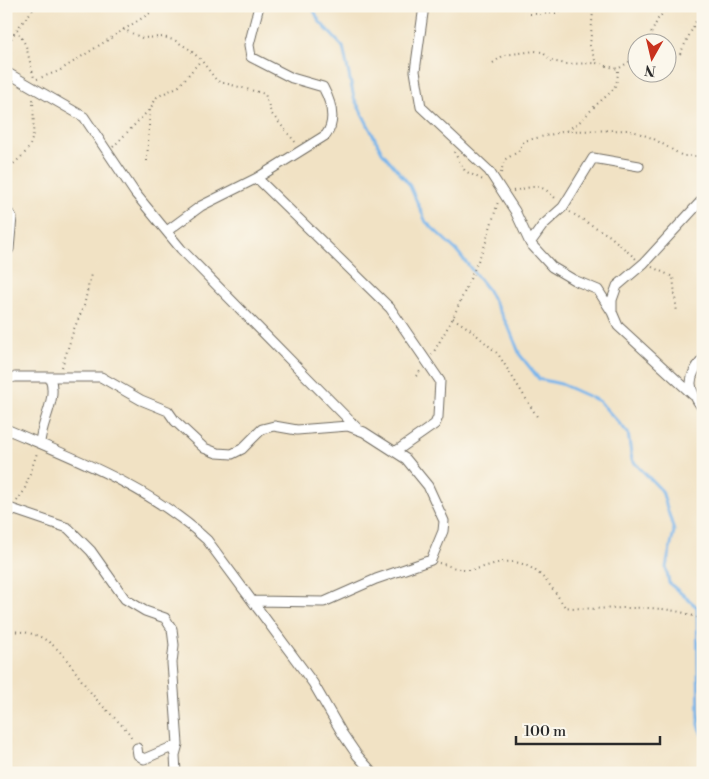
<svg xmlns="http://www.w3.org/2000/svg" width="709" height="779" font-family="'Libre Bodoni',serif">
<rect width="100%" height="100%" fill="#fbf7ec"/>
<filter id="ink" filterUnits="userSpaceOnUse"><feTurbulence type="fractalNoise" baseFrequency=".02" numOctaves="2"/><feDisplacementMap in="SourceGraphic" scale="10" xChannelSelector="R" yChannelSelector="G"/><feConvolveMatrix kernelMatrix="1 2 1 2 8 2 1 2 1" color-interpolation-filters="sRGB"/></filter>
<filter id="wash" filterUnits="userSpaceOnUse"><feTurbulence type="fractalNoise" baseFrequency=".0096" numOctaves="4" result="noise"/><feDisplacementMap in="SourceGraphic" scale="20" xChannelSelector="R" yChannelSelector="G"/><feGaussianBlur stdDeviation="1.12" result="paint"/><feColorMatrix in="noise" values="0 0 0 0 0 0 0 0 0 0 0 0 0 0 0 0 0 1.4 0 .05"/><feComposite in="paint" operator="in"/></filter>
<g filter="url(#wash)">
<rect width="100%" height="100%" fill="#f1e2c4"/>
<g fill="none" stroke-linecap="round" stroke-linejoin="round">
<path stroke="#79b5eb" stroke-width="3" d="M312,6l7,15 24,26 11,51 28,54 27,32 17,38 31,29 30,38 22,39 11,27 19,24 22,5 38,17 29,32 4,27 30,31 12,40 -8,36 3,16 28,24 2,118 4,10"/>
</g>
</g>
<g filter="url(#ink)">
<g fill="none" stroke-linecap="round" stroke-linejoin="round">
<defs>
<path id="minor" d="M424,6l-9,65 6,36 68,64 26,40 15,32 22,24 22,13 24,10 14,22
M6,72l78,45 51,76 46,56 176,179
M257,178l133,130 50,73 -2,36 -3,7 -40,28
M6,210l6,7 -3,32 -3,4
M167,231l34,-25 56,-28 69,-43c11,-15 5,-33 -3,-48l-31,-9 -41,-21 -2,-12 10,-39
M530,243l13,-18 20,-18 30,-49 46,8
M703,359c-17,19 -15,30 0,50
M6,379l9,-2h86l40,23 27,11 7,10 29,27 13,5 15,1 10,-5 20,-20 12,-3 23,4 51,-4 16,6 42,27 22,27 16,35 -1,10 -12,29 -55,19 -52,23 -71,-1
M693,395l-75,-69 -6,-14v-12l5,-14 27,-23 59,-64
M6,429c70,30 144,58 201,111l106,143 29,50 15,22 16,18
M40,443c1,-21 18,-44 10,-65
M6,507l62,21 23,23 34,48 20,12 20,7 7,11 2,16 -2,18 6,81 -3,11
M137,748l1,7 6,4 28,-12 3,8 1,18"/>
</defs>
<use href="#minor" stroke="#706b61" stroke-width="11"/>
<path stroke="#706b61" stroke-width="2" stroke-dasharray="1 4" stroke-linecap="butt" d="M590,6l3,5 -3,35 6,17
M530,14l27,-1 9,-7
M17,29l9,17 8,32
M123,29l19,9 22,-1 12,4 13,8 12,11 16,21 48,13 6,19 25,30
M647,42l11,-23 11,-13
M6,47l11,-18 19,-23
M680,54l23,-47
M493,63l11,-8 31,-4 7,1 10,9 14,3 30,-1 22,6 18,-12
M37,79l22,-8 102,-65
M567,130c15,-9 15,-10 27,-23 14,-14 24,-15 24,-38
M113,147l37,-38
M454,152l11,19 18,9
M147,161l3,-52 7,-12 22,-11 22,-26
M6,170c8,-7 18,-14 23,-23 7,-13 4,-35 4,-49
M501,173l3,-13 14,-8 6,-11 42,-10 64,-1 22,8 31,18h20
M513,191c23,-5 27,-9 44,9
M570,212l40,24 26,23
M652,267l21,10 4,36
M453,318l18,12 27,24 40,64
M432,355l21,-37 32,-73 13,-43
M62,367l12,-38 10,-23 7,-32
M416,376l6,-7
M17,501l7,-10 13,-38
M439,563c9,2 21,8 31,7 11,-1 22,-7 34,-8 30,-3 46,22 61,45 46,6 94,-8 138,13
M6,632c48,-5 61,31 86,62 11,14 26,26 37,39l4,7"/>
<use href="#minor" stroke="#fff" stroke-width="9"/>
</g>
</g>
<rect width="709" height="779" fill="none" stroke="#fbf7ec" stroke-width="25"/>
<g transform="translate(652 58) rotate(188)"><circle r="24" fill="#fbf7ec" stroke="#a8a59f"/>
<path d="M0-4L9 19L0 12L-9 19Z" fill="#c8321e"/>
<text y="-8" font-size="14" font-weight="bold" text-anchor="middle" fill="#2b2b2b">N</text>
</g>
<path d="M516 736v8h144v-8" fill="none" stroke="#2b2b2b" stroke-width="2.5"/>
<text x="524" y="736" font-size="15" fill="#2b2b2b" stroke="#fbf7ec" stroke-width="4" paint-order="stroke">100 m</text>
</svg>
